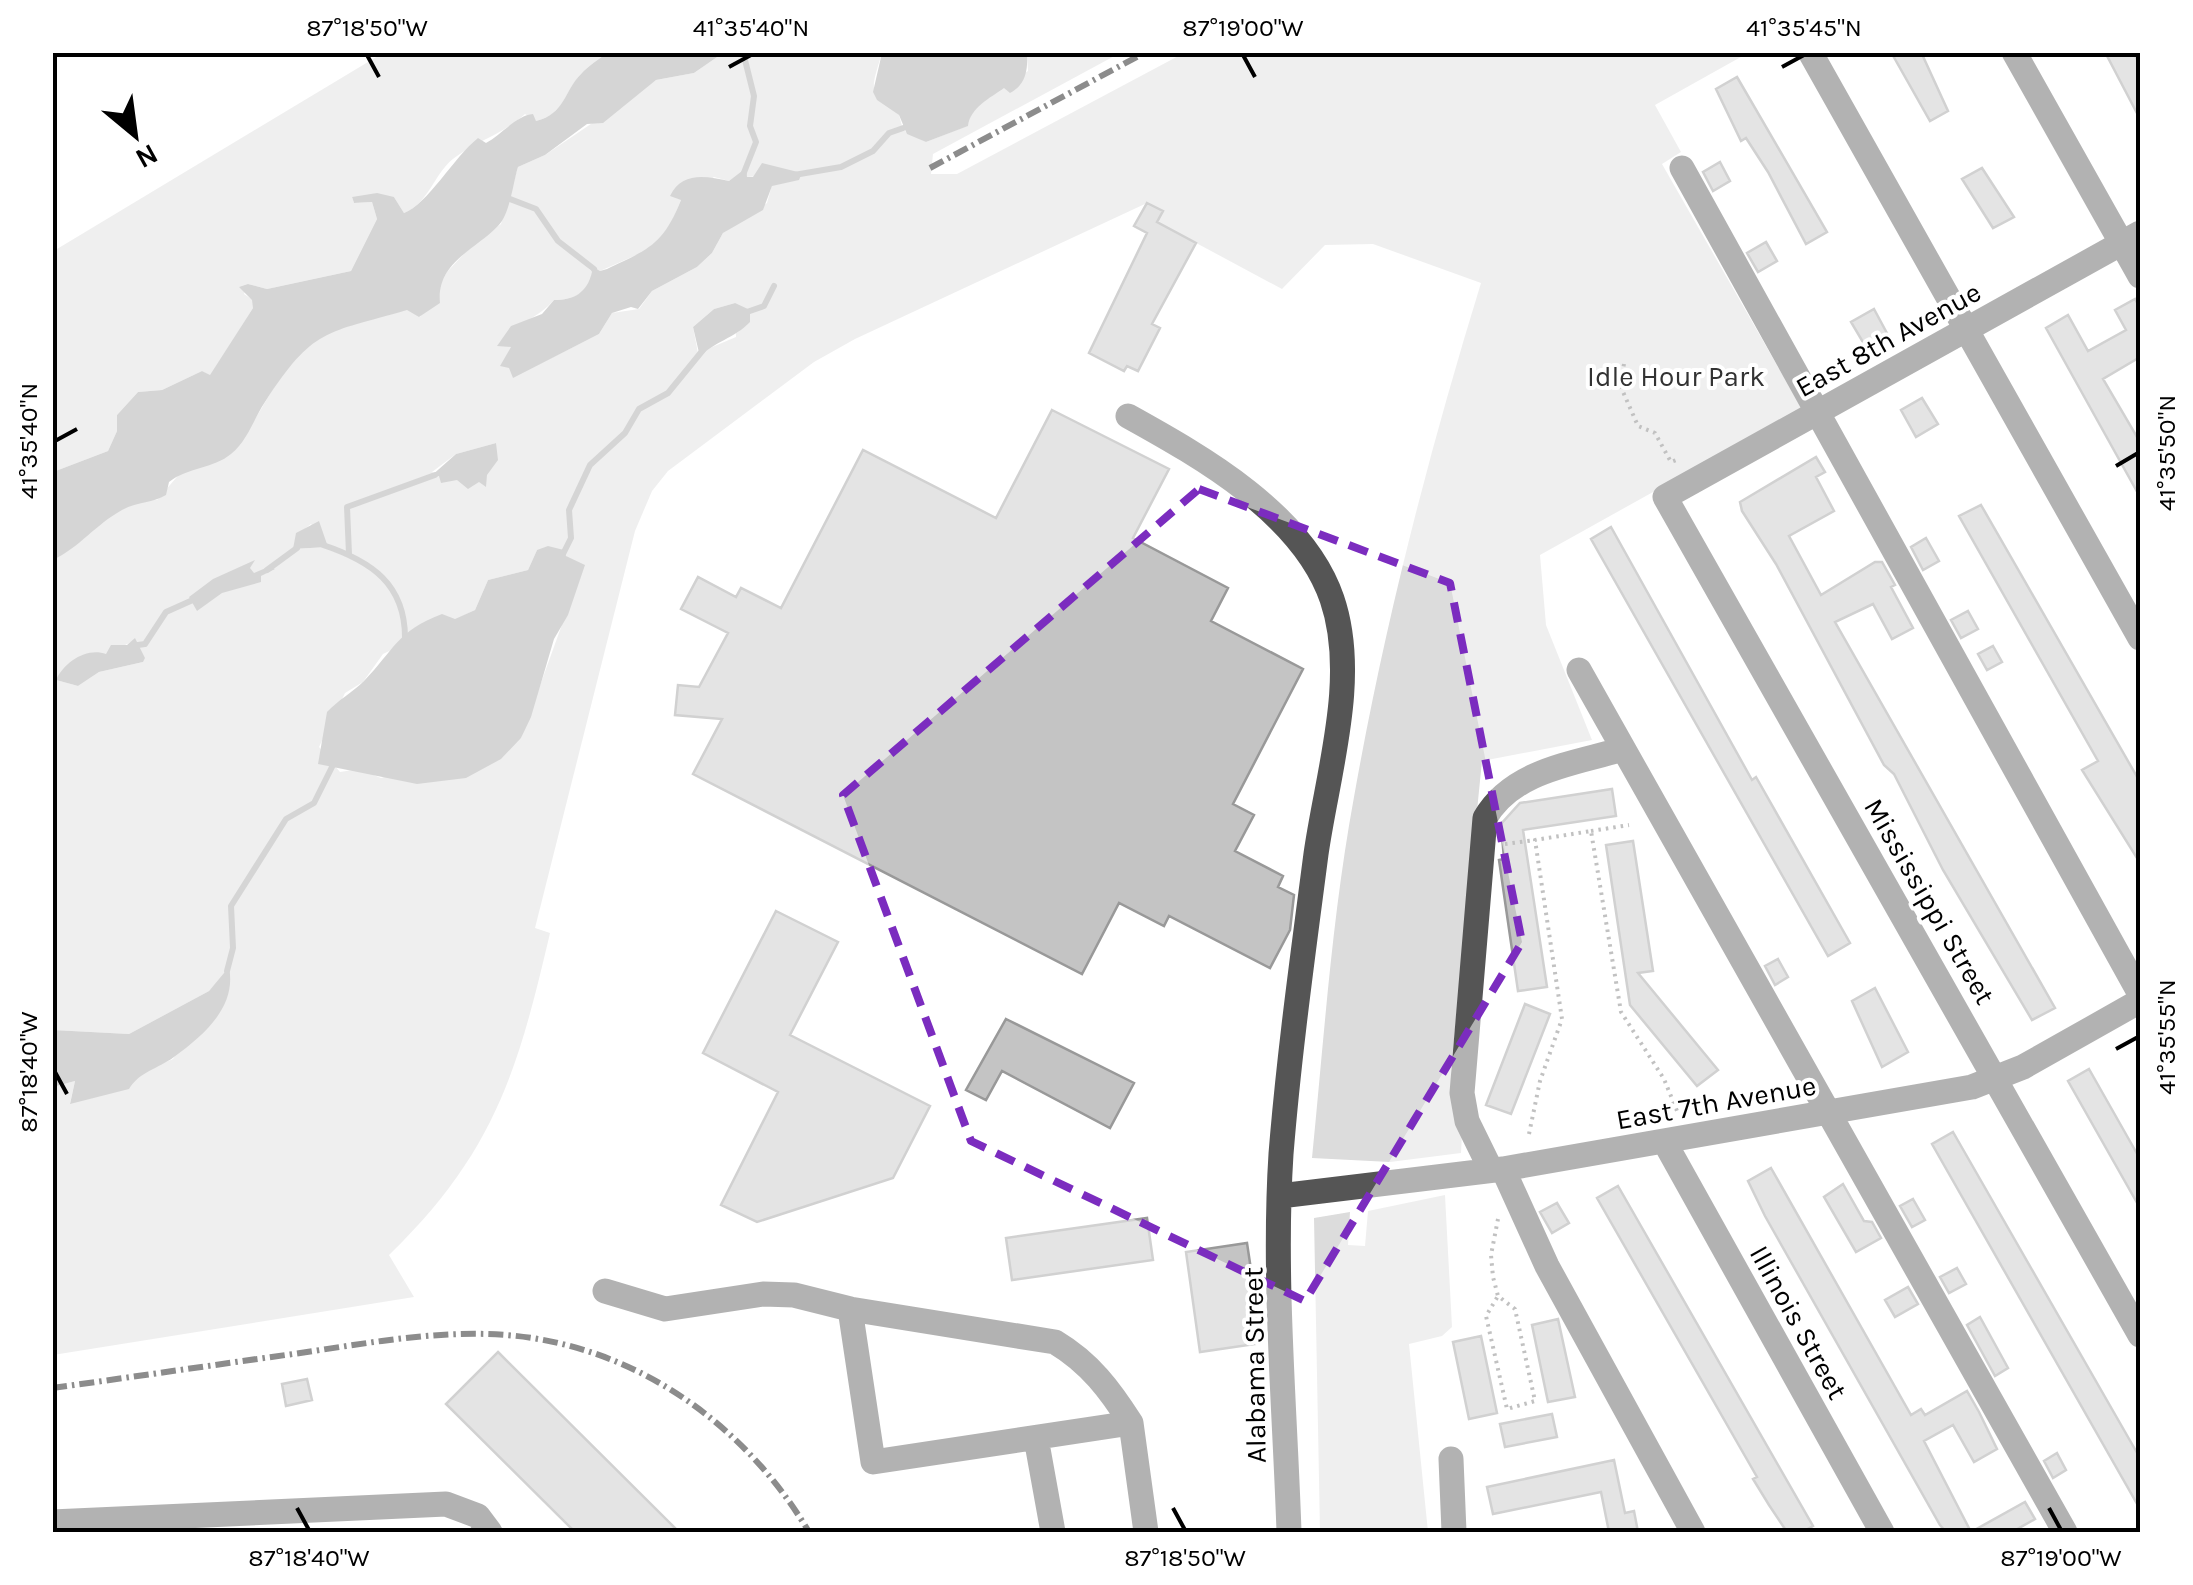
<svg xmlns="http://www.w3.org/2000/svg" width="2193" height="1585" font-family="Karla,sans-serif">
<rect width="100%" height="100%" fill="#fff"/>
<path fill="#dcdcdc" fill-rule="evenodd" d="M746,52l136,1c-14,45 -11,34 17,62l4,15 23,12 41,-16c4,-24 43,-42 61,-55l-1,-18h93l-187,101 -2,20h26l227,-121h564l-93,52 26,47 -19,12 140,245 -262,146 6,70 46,115 -110,21 -31,308 3,46 8,19 -1,19 -71,9 -78,-4c12,-120 20,-242 42,-361 31,-175 75,-345 127,-514l-108,-39 -48,1 -43,44 -125,-67 5,-11 -15,-8 -292,136 -41,23 -146,109 -16,20 -17,40 -100,397 15,5c-32,138 -56,220 -161,322l25,42 -361,58v-268l22,-6 -5,22 103,-44 57,-90 -21,22 -80,43 -76,-4v-470c31,-15 64,-67 104,-60l25,-29c73,-11 77,-80 122,-124 25,-24 71,-29 103,-38l13,8 27,-45 26,-28 28,-20 17,-57 27,-12 111,-75 38,-7 29,-20zM746,170v7l56,-3 -30,11 -5,18 -44,30 -11,20 -15,14 -45,24 -13,18 -27,4 -13,21 -86,43 -2,-30 -13,-2c15,-22 38,-24 56,-45 20,0 34,-7 39,-28l-6,-5 13,4 50,-22 16,-14 15,-35 33,-23 15,4zM735,303l1,34 -38,16 -5,-26 21,-18zM496,443l-10,32 -47,1 -7,-4 24,-18zM311,524l17,23 -34,2 8,-18zM537,550l29,6 15,16 -60,166 -140,40 -22,-9 -19,3 -21,-25 26,-54 18,-11 20,-28 92,-44 13,-30 40,-10zM135,640l8,22 -44,10 -21,14 -22,-6z
M383,53h224c-8,6 -19,13 -26,21 -17,18 -16,40 -45,47l-11,-7c-23,21 -45,25 -68,42 -23,15 -27,47 -53,57l-10,-16h-42l2,6 18,-1 5,17 -26,52 -84,18 -19,-5 -4,10 9,6v8l-43,68 -8,-5 -40,19 -24,2 -21,23v16l-9,20 -55,21 -1,-220z
M1445,1195l7,132 -10,9 -33,8 19,188h-108l-6,-314 36,-6 -2,33 17,1 3,-35z"/>
<path fill="#a3a3a3" d="M607,53h116l-29,20 -38,7 -53,43 -16,1 -42,31 -27,12c-5,16 -8,47 -20,59 -23,24 -62,37 -58,77l-21,14 -12,-7c-82,24 -93,17 -142,92 -12,18 -17,38 -34,52 -18,15 -43,13 -62,28l-3,13c-13,8 -27,6 -44,15 -27,15 -42,37 -69,50v-88l55,-21 9,-20v-16l21,-23 24,-2 40,-19 8,4 43,-67 -1,-8 -13,-13 9,-3 19,5 84,-18 26,-52 -5,-17 -18,1 -2,-6 25,-4 17,4 10,16c23,-8 50,-56 74,-75l8,5c15,-8 31,-28 47,-29l3,7c29,-7 28,-30 45,-47 7,-8 18,-15 26,-21z
M882,53h145c1,16 -1,32 -17,40l-6,-5c-14,10 -34,20 -36,38l-42,16 -19,-8 -8,-19 -22,-15 -4,-8z
M762,163l40,10 -3,7 -27,6 -9,24 -40,23 -11,20 -15,14 -45,24 -14,18 -7,-2 -19,6 -13,21 -86,44 -4,-10 -9,-2 11,-19 -14,-1 14,-20 31,-12 12,-14c20,0 33,-7 38,-28l-4,-8 12,7 7,-2c42,-20 56,-24 74,-69l-11,-4c12,-25 36,-20 59,-15l17,-13 1,9h6z
M735,303l15,7v12c-15,16 -37,20 -50,35l-7,-30 21,-18z
M496,443l2,17 -11,15 -1,12 -7,-5 -11,7 -11,-9 -16,3 -2,-7 -9,1 26,-23z
M319,521l9,26 -35,2 3,-16z
M548,546l16,4 2,6 19,9 -17,50 -14,24 -23,78 -10,21 -20,21 -35,19 -49,6 -99,-20 9,-52c11,-12 26,-20 37,-31 30,-31 33,-50 78,-67l13,5 20,-9 13,-30 40,-10 9,-20z
M255,560l-5,8 4,5 14,-6 7,2 -14,7v6l-39,11 -25,18 -8,-14 24,-18z
M135,638l10,20 -2,4 -44,10 -21,14 -22,-6c8,-18 31,-33 50,-26l5,-9h16z
M229,967c8,40 -25,68 -55,90 -16,12 -34,14 -45,32l-59,15 5,-23 -22,6v-57l76,4 80,-43z"/>
<g fill="none" stroke-linecap="round" stroke-linejoin="round">
<path stroke="#a3a3a3" stroke-width="6" d="M743,175l13,-33 -6,-16 4,-30 -11,-44
M794,175l47,-8 32,-16 16,-18 20,-7
M502,196l34,13 22,32 36,28
M744,313l20,-7 10,-20
M323,545c48,16 83,39 82,95
M349,554l-2,-47 88,-32
M561,558l10,-20 -2,-28 21,-45 35,-32 14,-24 29,-16 35,-43
M267,570l30,-22
M131,646l14,-2 21,-32 29,-13
M227,971l6,-23 -2,-42 55,-87 28,-16 20,-40"/>
</g>
<path fill="#c4c4c4" stroke="#999" stroke-width="2.5" d="M1891,52h30l27,59 -18,10z
M2105,52h28l7,13v54z
M1737,77l90,155 -21,12 -38,-72 -22,-34 -5,3 -25,-52z
M1720,162l10,19 -17,10 -10,-19z
M1982,168l32,49 -21,11 -31,-49z
M1147,203l16,8 -6,11 39,21 -44,81 8,4 -22,43 -11,-5 -3,5 -35,-18 58,-120 -13,-7z
M1766,242l11,19 -19,11 -11,-19z
M2135,299l5,9v49l-37,22 37,63v55l-94,-169 22,-13 20,36 38,-21 -11,-20z
M1874,309l15,28 -22,12 -16,-27z
M1922,398l16,26 -22,13 -15,-27z
M1052,410l117,59 -36,69 95,50 -17,33 92,48 -70,135 21,11 -19,36 48,25 -5,11 16,8 -4,35 -20,38 -101,-52 -5,10 -45,-23 -37,71 -389,-200 29,-55 -47,-4 3,-30 21,2 29,-54 -47,-24 17,-32 38,20 5,-9 40,20 82,-158 133,68z
M1816,457l9,15 -9,5 18,34 -45,25 32,59 54,-33h7l13,23 -4,2 22,41 -21,11 -19,-35 -38,18 220,386 -23,12 -89,-150 -49,-96 -10,-9 -108,-201 -34,-53 -2,-9z
M1981,505l159,277v81l-58,-93 16,-9 -139,-245z
M1611,527l141,253 4,-3 94,166 -22,13 -237,-417z
M1926,538l13,23 -16,9 -12,-23z
M1968,611l10,18 -17,9 -10,-18z
M1993,646l9,16 -15,8 -9,-16z
M1612,789l4,27 -93,14 24,157 -29,4 -19,-131 5,-1 -3,-35 19,-21z
M1633,841l20,130 -15,2 80,97 -21,16 -67,-81 -24,-160z
M776,911l62,31 -48,93 140,71 -37,72 -136,44 -36,-17 57,-113 -75,-39z
M1778,959l10,18 -13,8 -10,-19z
M1875,988l33,64 -26,15 -30,-66z
M1525,1004l25,10 -39,100 -25,-9z
M1006,1019l128,64 -24,45 -108,-57 -16,29 -20,-10z
M2089,1069l51,90v49l-72,-127z
M1953,1132l187,326v51l-208,-365z
M1771,1168l140,247 10,-6 4,6 42,-24 12,21 18,37 -23,13 -21,-37 -29,16 47,91 54,-30 10,17 -23,13h-66l-6,-7 -175,-309 -17,-35z
M1843,1184l21,37 8,1 9,16 -25,14 -32,-55z
M1618,1186l195,340 -11,6h-15l-18,-27 -16,-26 4,-2 -160,-279z
M1913,1199l12,21 -13,7 -12,-21z
M1557,1203l12,20 -17,10 -12,-21z
M1147,1218l6,42 -141,20 -6,-42z
M1247,1243l15,100 -62,9 -14,-100z
M1957,1268l9,16 -17,9 -9,-16z
M1908,1287l10,17 -23,13 -10,-17z
M1980,1317l28,51 -13,8 -28,-51z
M1558,1319l17,78 -27,5 -16,-77z
M1481,1336l16,77 -28,6 -16,-77z
M498,1352l181,180h-104l-129,-128z
M307,1379l5,21 -26,6 -4,-22z
M1552,1414l5,23 -52,10 -5,-23z
M2057,1453l9,17 -13,8 -9,-17z
M1614,1460l11,53 9,-2 4,21h-29l-8,-40 -108,22 -6,-27z"/>
<g fill="none" stroke-linecap="round" stroke-linejoin="round">
<path stroke="#777" stroke-width="4" stroke-dasharray="2.5 5" stroke-linecap="butt" d="M1624,364l-4,21 18,41 17,7 16,29 8,-3
M1591,831l38,-6
M1505,844l30,-4
M1529,1134l11,-53 22,-62 -27,-179 56,-9 30,181 43,67 13,32
M1498,1219l-7,36 2,22 5,19 17,13 20,92 -28,8 -21,-93 12,-20"/>
<path stroke="#555" stroke-width="25" d="M1810,52l330,586
M2014,52l126,224
M1682,168l458,826
M2140,233l-475,264 475,838
M1128,416c74,41 175,98 204,183 27,79 -5,176 -16,255 -13,100 -27,200 -35,300 -8,124 4,255 8,378
M1579,670l486,862
M1664,1141l218,391
M1503,1169l44,97 146,266
M1491,1170l-24,-49 -5,-28 23,-275c28,-48 88,-54 138,-69
M1280,1196l223,-27 469,-82 51,-20 117,-66
M605,1291l60,18 98,-15 31,1 56,14 23,153 258,-39 15,109
M850,1309l205,33c35,21 55,48 76,81
M1036,1438l17,94
M1451,1459l3,73
M52,1522l394,-18 32,12 12,16"/>
<path stroke="#000" stroke-width="6" stroke-dasharray="15 5 2.5 5" stroke-linecap="butt" d="M930,168l216,-116
M52,1388c81,-11 161,-23 241,-34 64,-9 130,-22 195,-20 136,4 253,84 321,198"/>
</g>
<path d="M0 0H2193V1585H0ZM1199,489l251,94 72,359 -217,359 -334,-160 -128,-346z" fill="#fff" fill-opacity=".55" fill-rule="evenodd"/>
<path fill="none" stroke="#7b2cbf" stroke-width="8" stroke-dasharray="20 12" stroke-linejoin="round" d="M1199,489l251,94 72,359 -217,359 -334,-160 -128,-346z"/>
<path fill="none" stroke="#000" stroke-width="4" d="M367,55l12,22M1243,55l12,22M729,67l22,-12M1782,67l22,-12M55,441l22,-12M2116,466l22,-13M2116,1049l22,-12M55,1072l12,22M297,1508l12,22M1173,1508l12,22M2049,1508l12,22"/>
<g text-anchor="middle" stroke-width="8" stroke-linejoin="round" paint-order="stroke">
<g font-size="28" fill="#000" stroke="#fff">
<text transform="translate(1888 339) rotate(-29)" y="10">East 8th Avenue</text>
<text transform="translate(1930 901) rotate(60)" y="10">Mississippi Street</text>
<text transform="translate(1716 1102) rotate(-10)" y="10">East 7th Avenue</text>
<text transform="translate(1799 1322) rotate(61)" y="10">Illinois Street</text>
<text transform="translate(1254 1365) rotate(-91)" y="10">Alabama Street</text>
</g>
<g font-size="28" fill="#333" stroke="#fff">
<text x="1676" y="386">Idle Hour Park</text>
</g>
</g>
<rect width="2193" height="1585" fill="none" stroke="#ffffff" stroke-width="110"/>
<g transform="translate(135 135) rotate(151)" stroke="#ffffff" stroke-width="8" paint-order="stroke">
<path d="M0-8L18 38L0 25L-18 38Z" fill="#000000"/>
<text y="-15" font-size="28" font-weight="bold" text-anchor="middle" fill="#000000">N</text>
</g>
<rect x="55" y="55" width="2083" height="1475" fill="none" stroke="#000" stroke-width="4"/>
<g font-size="25" text-anchor="middle" fill="#000">
<text x="367" y="36">87°18'50"W</text>
<text x="751" y="36">41°35'40"N</text>
<text x="1243" y="36">87°19'00"W</text>
<text x="1804" y="36">41°35'45"N</text>
<text transform="translate(28 441) rotate(-90)" y="9">41°35'40"N</text>
<text transform="translate(2166 453) rotate(-90)" y="9">41°35'50"N</text>
<text transform="translate(2166 1037) rotate(-90)" y="9">41°35'55"N</text>
<text transform="translate(28 1072) rotate(-90)" y="9">87°18'40"W</text>
<text x="309" y="1566">87°18'40"W</text>
<text x="1185" y="1566">87°18'50"W</text>
<text x="2061" y="1566">87°19'00"W</text>
</g>
</svg>
